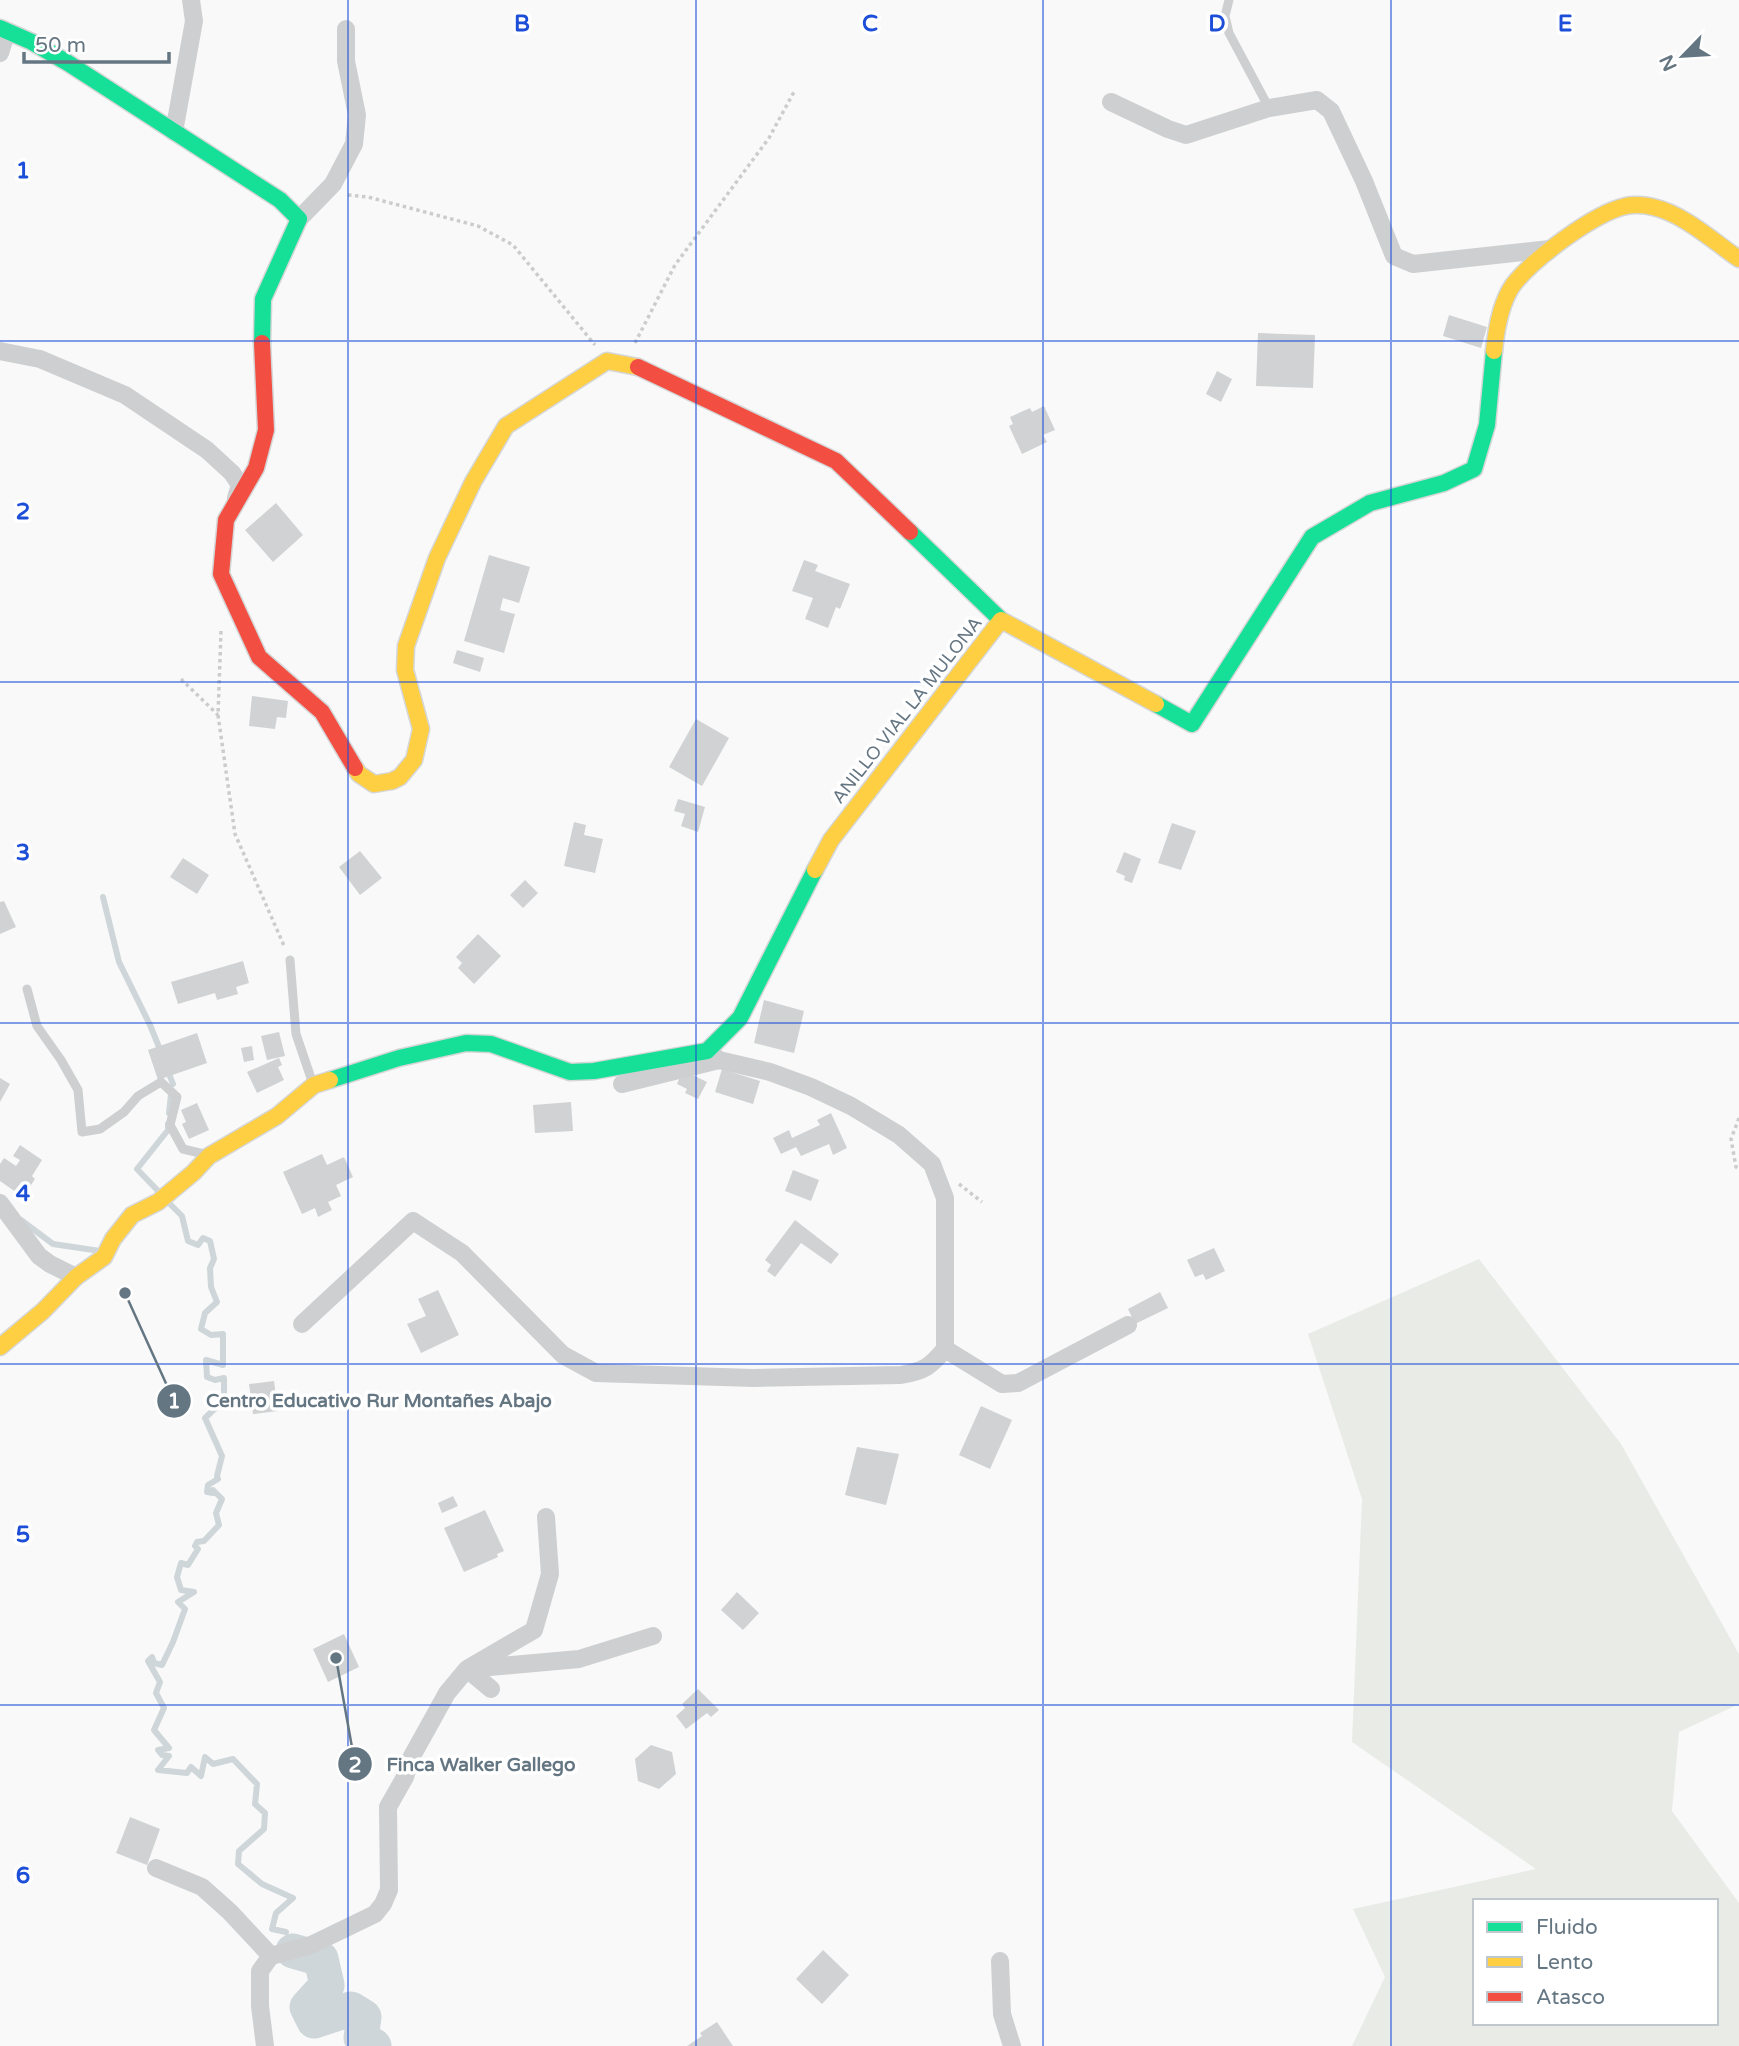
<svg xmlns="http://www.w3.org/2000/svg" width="1739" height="2046" font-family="'Varela Round',sans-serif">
<rect width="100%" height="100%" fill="#f9f9f9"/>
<path fill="#e8ebe6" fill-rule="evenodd" d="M1479,1259l142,185 118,210v50l-60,28 -7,79 67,92v143h-387l33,-69 -32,-68 183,-40 -184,-127 10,-243 -54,-165zM1475,1901h241v122h-241z"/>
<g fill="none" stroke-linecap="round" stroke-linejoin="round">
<path stroke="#ced6d9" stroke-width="6" d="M103,897l16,65 31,63 11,27
M167,1069l6,15
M169,1113l2,-19
M161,1194l-24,-25 31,-39v-6
M168,1202l14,14 6,25 10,4 5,-7 7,3 4,18 -4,9 1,19 6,15 -12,11 -4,16 10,6 12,-1v31l-17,-5 1,17 8,3 9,-2v22l-19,18 17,38 -5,20 1,3 -10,6 -1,7 6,1v-3l9,9 -6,14 3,12 -15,16 -7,1 -2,4 3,3 -10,16 -7,-2 -4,14 4,13 13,2 -16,10 7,7 -12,33 -11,23 -8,-2 -2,-6 -4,4 12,21 -4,11 8,15 -10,22 15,18 -11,2 4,5 7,1 -11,14 29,3 4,-6 10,9 4,-19 8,7 20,-5 24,25 -2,20 10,9 -1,16 -25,22 -1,13 24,20 31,14 -17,15 -4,16 14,3
M21,1220l32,24 47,7"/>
<path stroke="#ced6d9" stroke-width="35" d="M293,1951l28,8 6,26 -20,22 7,14 37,-12 13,8 -3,21 13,8"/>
</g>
<path fill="#d0d2d3" d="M1449,315l38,12 -6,21 -38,-12z
M1258,333l57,2 -2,53 -57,-2z
M1217,371l15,8 -11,23 -15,-8z
M1044,406l11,24 -12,5 4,7 -25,12 -13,-28 4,-2 -3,-7 20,-9 2,4z
M276,503l27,32 -30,27 -28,-32z
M489,555l41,12 -11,36 -16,-5 -3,12 15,4 -11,39 -40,-12z
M804,560l14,5 -3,6 35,13 -10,25 -4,-2 -8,21 -23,-9 8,-21 -21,-7z
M457,650l27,8 -4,14 -27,-9z
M252,696l36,5 -2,17 -9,-1 -2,12 -26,-3z
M696,719l33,19 -27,48 -33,-19z
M678,799l27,8 -7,25 -17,-6 4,-12 -11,-3z
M574,822l12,3 -2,10 19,4 -8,34 -31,-7z
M1172,823l24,8 -15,39 -23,-7z
M360,851l22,27 -22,17 -21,-28z
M1124,852l17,7 -9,24 -8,-3 1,-4 -9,-4z
M183,858l26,17 -12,19 -27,-17z
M525,880l13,13 -15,15 -13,-13z
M4,901l12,26 -16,7v-32z
M478,934l23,22 -27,28 -16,-16 4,-5 -6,-6z
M243,961l6,22 -13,4 2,7 -21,6 -2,-7 -37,11 -7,-22z
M764,1000l40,11 -10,42 -40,-10z
M279,1032l6,24 -18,4 -6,-24z
M197,1033l10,30 -49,17 -10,-30z
M252,1046l2,14 -10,2 -3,-14z
M279,1058l3,7 -4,2 6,13 -27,13 -10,-21z
M722,1069l38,12 -7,23 -38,-12z
M683,1070l24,12 -9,17 -13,-6 2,-4 -10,-5z
M0,1078l10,6 -10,18z
M571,1102l2,29 -38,2 -2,-28z
M197,1103l12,27 -20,9 -7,-15 4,-2 -5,-12z
M831,1113l16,35 -14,7 -4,-11 -28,12 -5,-9 -15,7 -8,-16 16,-8 3,8 28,-13 -3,-5z
M20,1145l22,15 -10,16 3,3 -12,18 -23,-16v-17l4,-6 12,8 4,-6 -7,-4z
M322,1154l5,11 17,-8 9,20 -17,8 5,11 -13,6 4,8 -14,7 -3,-9 -13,6 -19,-42z
M793,1170l26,10 -8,21 -26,-10z
M795,1220l44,34 -8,10 -30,-21 -26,34 -8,-6 4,-6 -6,-5z
M1214,1248l11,23 -19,9 -3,-6 -8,3 -8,-17z
M438,1290l21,45 -38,18 -14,-29 19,-8 -8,-17z
M1160,1292l8,16 -33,16 -7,-15z
M274,1381l4,30 -25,3 -4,-30z
M981,1406l31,14 -22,49 -31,-14z
M857,1447l42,7 -13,51 -41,-10z
M453,1496l5,10 -16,7 -4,-10z
M485,1510l19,41 -7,3 1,3 -34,15 -20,-44z
M737,1592l22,21 -16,17 -22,-20z
M344,1634l15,33 -31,15 -15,-33z
M698,1689l21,21 -8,7 -4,-4 -21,16 -10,-13 9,-8 -3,-4z
M651,1745l21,7 4,22 -17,15 -21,-8 -3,-22z
M130,1817l30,12 -13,36 -31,-12z
M823,1950l26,25 -27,29 -26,-25z
M717,2022l16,24h-46l15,-10 -2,-3z"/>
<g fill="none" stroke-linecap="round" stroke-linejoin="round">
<defs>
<path id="fast" d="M0,28l32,14 36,21 212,137 19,19 -36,80 -1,44
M910,532l91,88
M1156,704l36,20 120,-187 58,-34 74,-20 30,-14 13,-44 7,-74
M330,1080l69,-22 67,-15 25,1 79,28 24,-1 113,-20 33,-33 75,-148"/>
<path id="slow" d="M1494,351c2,-20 7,-49 19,-66 20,-26 81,-72 113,-79 7,-2 19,-1 27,1 31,7 60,34 86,52
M355,768l4,6 15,10 18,-3 8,-4 14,-17 7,-31 -16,-59 1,-24 31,-88 36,-76 33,-56 101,-65 31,6
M815,870l16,-30 170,-220 155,84
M0,1347l43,-36 33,-34 28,-20 9,-18 19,-24 26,-13 35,-29 16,-17 68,-40 37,-31 16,-5"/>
<path id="jam" d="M262,343l4,87 -10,38 -30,52 -5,54 38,83 63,55 33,56
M638,367l198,94 74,71"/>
</defs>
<use href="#fast" stroke="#d5d6d7" stroke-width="19"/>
<use href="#slow" stroke="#d5d6d7" stroke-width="19"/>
<use href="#jam" stroke="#d5d6d7" stroke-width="19"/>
<path stroke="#cbcccd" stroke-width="3.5" stroke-dasharray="3.5 3.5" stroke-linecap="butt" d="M348,195l20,2 110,29 35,19 82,100
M635,343l40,-78 94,-127 26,-48
M221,631l-3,84 17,119 50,114
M181,679l37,36
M1739,1118l-8,21 5,28 3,2
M959,1184l23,18"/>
<path stroke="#cecfd0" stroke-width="9" d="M1229,0l-4,16 4,17 40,75
M290,960l6,74 17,50
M27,989l10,37 24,34 17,30 4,42 18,-3 24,-17 14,-16 23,-14 16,15 -7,28 13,24 21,5"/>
<path stroke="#cecfd0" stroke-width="18" d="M0,33l5,4 -5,16
M1111,102l57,27 18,6 83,-27 48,-8 14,11 33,70 30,75 19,8 137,-15
M174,132l20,-111 -3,-21
M299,219l34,-35 21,-40 3,-29 -11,-54v-32
M0,351l40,8 85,36 82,55 25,23 8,12 -4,13
M622,1084l97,-24
M0,1203l39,53 11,8 26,13
M302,1324l111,-103 49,32 101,102 33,18 157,5 148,-3c23,-4 29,-8 44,-26v-151l-13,-34 -33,-29 -48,-29 -40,-19 -41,-15 -51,-12 -12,-9
M945,1349l57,35 16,-1 110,-58
M491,1689l-24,-20 67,-39 16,-56 -4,-57
M156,1868l46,19 28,25 41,44
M1000,1961l2,53 10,32
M265,2046l-5,-40v-35l11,-15 40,-11 64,-31 8,-10 6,-14 -1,-83 17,-30 6,-19 36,-65 20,-24 112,-10 74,-23"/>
<use href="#fast" stroke="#16e098" stroke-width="16"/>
<use href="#slow" stroke="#ffcf43" stroke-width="16"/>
<use href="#jam" stroke="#f24e42" stroke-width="16"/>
</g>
<path fill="none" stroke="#1d4ed8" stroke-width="2" stroke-opacity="0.55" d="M348,0v2046M696,0v2046M1043,0v2046M1391,0v2046M0,341h1739M0,682h1739M0,1023h1739M0,1364h1739M0,1705h1739"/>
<g text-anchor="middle" stroke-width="7" stroke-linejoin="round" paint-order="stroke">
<g font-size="18" fill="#657683" stroke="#fff">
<text transform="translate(907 710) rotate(-52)" y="6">ANILLO VIAL LA MULONA</text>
</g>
</g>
<g font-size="23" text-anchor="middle" font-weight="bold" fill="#1d4ed8" stroke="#fff" stroke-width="7" stroke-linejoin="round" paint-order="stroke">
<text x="522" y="31">B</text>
<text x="870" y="31">C</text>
<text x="1217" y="31">D</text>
<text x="1565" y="31">E</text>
<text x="23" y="178">1</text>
<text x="23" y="519">2</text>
<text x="23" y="860">3</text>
<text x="23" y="1201">4</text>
<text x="23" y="1542">5</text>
<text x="23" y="1883">6</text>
</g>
<path fill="none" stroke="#657683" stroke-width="2.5" d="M125 1293L174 1401M336 1658L355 1764"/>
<g fill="#657683" stroke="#fff" stroke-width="2.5">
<circle cx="125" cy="1293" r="7"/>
<circle cx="336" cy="1658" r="7"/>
<circle cx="174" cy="1401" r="18"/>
<circle cx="355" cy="1764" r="18"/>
</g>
<g font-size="21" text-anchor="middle" font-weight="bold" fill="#fff">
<text x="174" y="1408">1</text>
<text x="355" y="1772">2</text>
</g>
<g font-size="19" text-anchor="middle" font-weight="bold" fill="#657683" stroke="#fff" stroke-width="7" stroke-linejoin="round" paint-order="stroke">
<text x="379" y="1407">Centro Educativo Rur Montañes Abajo</text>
<text x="481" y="1771">Finca Walker Gallego</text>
</g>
<rect x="1473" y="1899" width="245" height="126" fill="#ffffff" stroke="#c1c8cd" stroke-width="2"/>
<rect x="1487" y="1922" width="35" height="10" fill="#16e098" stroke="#c1c8cd" stroke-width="2"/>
<text x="1536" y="1934" font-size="21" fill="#657683">Fluido</text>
<rect x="1487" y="1957" width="35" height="10" fill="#ffcf43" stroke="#c1c8cd" stroke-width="2"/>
<text x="1536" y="1969" font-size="21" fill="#657683">Lento</text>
<rect x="1487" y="1992" width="35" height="10" fill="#f24e42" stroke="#c1c8cd" stroke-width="2"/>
<text x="1536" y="2004" font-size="21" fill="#657683">Atasco</text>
<g transform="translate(1683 56) rotate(245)" stroke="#ffffff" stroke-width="5" paint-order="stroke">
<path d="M0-5L12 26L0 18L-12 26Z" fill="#657683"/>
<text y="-10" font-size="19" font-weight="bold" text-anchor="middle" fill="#657683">N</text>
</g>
<path d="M24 52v10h145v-10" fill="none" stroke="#657683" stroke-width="3.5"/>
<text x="35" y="52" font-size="21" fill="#657683" stroke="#ffffff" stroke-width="5" paint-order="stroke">50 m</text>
</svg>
